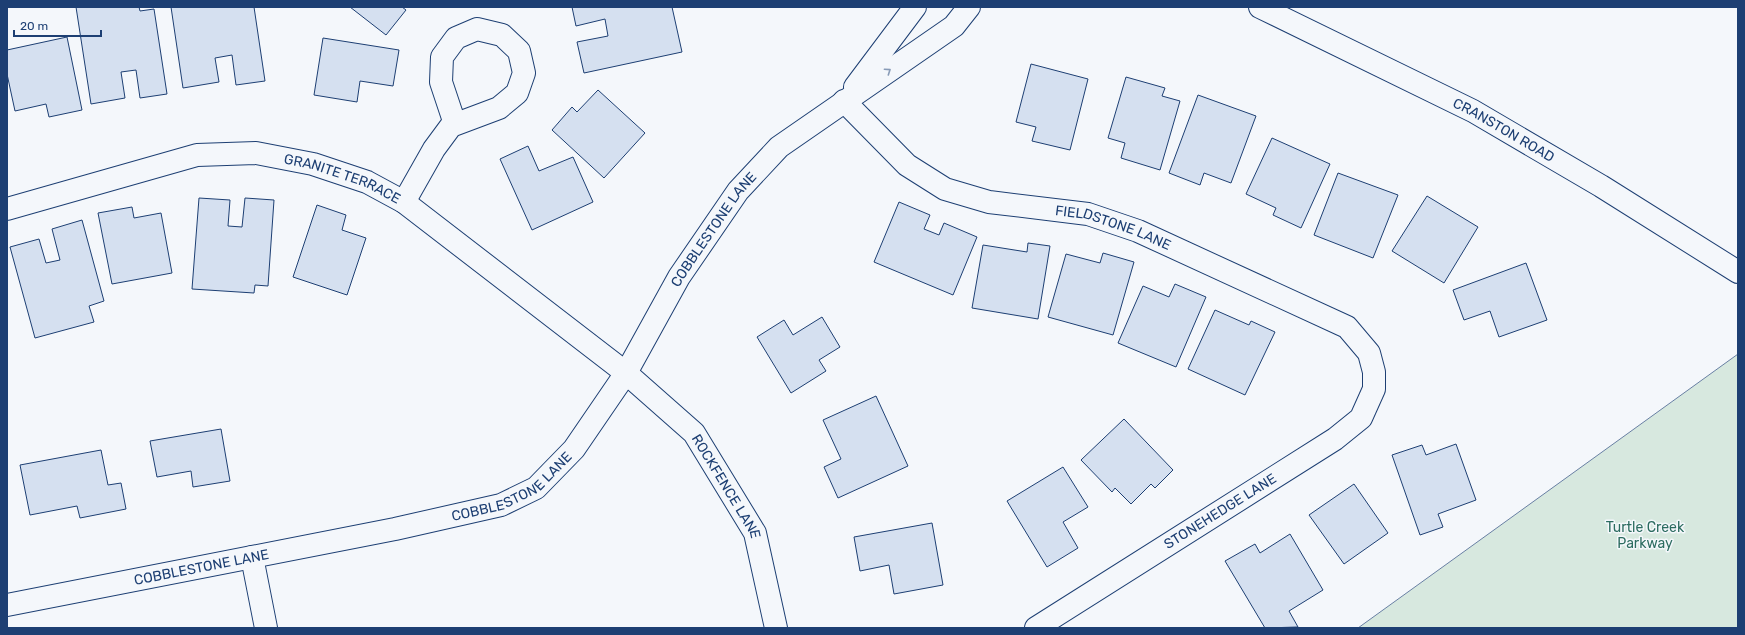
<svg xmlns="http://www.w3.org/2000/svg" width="1745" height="635" font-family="Rubik,sans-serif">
<rect width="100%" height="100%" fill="#f4f7fb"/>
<path fill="#d7e8df" stroke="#687fa3" d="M1738,354v274h-380z"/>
<path fill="#d5e0f0" stroke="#1d3f73" d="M76,7h63l1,4 14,-2 13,85 -27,4 -4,-28 -15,2 4,26 -34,6z
M171,7h83l11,74 -29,4 -4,-30 -17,3 4,24 -36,6z
M350,7h52l4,3 -20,25z
M572,7h100l10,45 -98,21 -7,-31 31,-6 -3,-17 -29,7z
M67,37l15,73 -33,7 -3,-13 -31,7 -8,-37v-24z
M323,38l76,12 -6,36 -33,-5 -3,21 -43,-7z
M1031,64l57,15 -18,71 -38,-9 4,-14 -20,-5z
M1126,77l39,11 -3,8 18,5 -20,69 -39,-12 4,-15 -17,-5z
M598,90l47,43 -41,45 -52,-48 20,-23 5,5z
M1198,95l58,21 -25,67 -27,-10 -4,12 -31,-12z
M1272,138l58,26 -29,64 -28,-13 3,-7 -30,-14z
M528,146l11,25 34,-14 20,45 -61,28 -32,-71z
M1338,173l60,22 -25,63 -59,-23z
M1427,196l51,31 -34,56 -52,-32z
M199,198l31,2 -2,26 14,1 3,-29 29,2 -6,86 -13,-1 -1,8 -62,-4z
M899,202l31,13 -6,14 15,6 5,-12 33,14 -24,58 -79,-33z
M317,205l29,10 -4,15 24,8 -19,57 -54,-18z
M132,207l2,11 27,-5 11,60 -60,11 -14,-71z
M82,220l22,81 -15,5 5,16 -59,16 -25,-91 29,-8 7,24 14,-3 -8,-31z
M1028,243l22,3 -12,73 -66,-11 11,-63 44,7z
M1103,253l31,9 -21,73 -65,-18 18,-63 34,9z
M1526,263l21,57 -48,17 -9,-26 -26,9 -11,-30z
M1175,284l31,13 -30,70 -58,-24 25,-57 26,11z
M1215,310l34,15 2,-4 24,11 -30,63 -57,-26z
M822,317l18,30 -21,13 7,11 -35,22 -34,-56 27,-17 9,15z
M876,396l32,70 -70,32 -14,-31 17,-8 -18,-39z
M1124,419l49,51 -18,18 -4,-4 -20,20 -16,-16 -3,4 -31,-32z
M221,429l9,52 -37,6 -2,-16 -34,6 -7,-36z
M1456,444l20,56 -38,14 5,13 -23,8 -28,-80 30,-10 4,10z
M101,450l7,35 13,-2 5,26 -46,9 -3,-12 -47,9 -10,-50z
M1063,467l25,40 -25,15 15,26 -31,19 -40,-66z
M1354,484l34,49 -44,31 -35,-49z
M932,523l11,62 -49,9 -5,-29 -29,6 -6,-34z
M1290,534l33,56 -34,21 9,16 -33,1 -40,-67 30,-17 5,9z"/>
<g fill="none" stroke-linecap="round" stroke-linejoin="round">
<defs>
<g id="minor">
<path id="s1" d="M1260,7l213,104 128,75 137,86"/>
<path d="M855,87l60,-80"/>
<path id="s2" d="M844,101l63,64 38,24 44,13 99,12 50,17 209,96 22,26 5,19v17l-13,29 -26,21 -299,189"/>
<path d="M404,202l30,-53 17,-23 48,-18 18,-15 7,-20 -5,-22 -17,-16 -25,-6 -21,9 -14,19 -1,25 14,42"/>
<path id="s3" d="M7,209l190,-54 59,-2 57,11 54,18 37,20 222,171 68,60 61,100 21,95"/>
<path d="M252,557l14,71"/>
<path id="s4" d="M7,605l388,-76 106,-24 35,-17 38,-39 52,-76 53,-96 59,-86 41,-44 175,-121 15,-19"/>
</g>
</defs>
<use href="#minor" stroke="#1d3f73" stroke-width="24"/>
<use href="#minor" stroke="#f4f7fb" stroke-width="22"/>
</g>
<defs><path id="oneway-chevron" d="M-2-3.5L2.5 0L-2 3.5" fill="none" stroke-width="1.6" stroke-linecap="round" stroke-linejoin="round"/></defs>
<use stroke="#889bb7" href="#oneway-chevron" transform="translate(888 71) rotate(-34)"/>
<g text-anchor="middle" stroke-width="3" stroke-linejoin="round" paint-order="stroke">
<g font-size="14" fill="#1d3f73" stroke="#f4f7fb">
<text dy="5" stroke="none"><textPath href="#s1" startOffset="273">CRANSTON ROAD</textPath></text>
<text dy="5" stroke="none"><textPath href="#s3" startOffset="347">GRANITE TERRACE</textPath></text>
<text dy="5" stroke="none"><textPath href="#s2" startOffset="308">FIELDSTONE LANE</textPath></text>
<text dy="5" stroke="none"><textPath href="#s4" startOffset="858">COBBLESTONE LANE</textPath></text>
<text dy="5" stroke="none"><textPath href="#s4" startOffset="522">COBBLESTONE LANE</textPath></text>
<text dy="5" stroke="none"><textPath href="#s3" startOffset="847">ROCKFENCE LANE</textPath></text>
<text transform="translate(1220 511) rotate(-32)" y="5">STONEHEDGE LANE</text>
<text dy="5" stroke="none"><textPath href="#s4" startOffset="198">COBBLESTONE LANE</textPath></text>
</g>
<g font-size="14" fill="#2c6c60" stroke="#f4f7fb">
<text x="1645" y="532">Turtle Creek<tspan x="1645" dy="16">Parkway</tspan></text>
</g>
</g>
<rect width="1745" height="635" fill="none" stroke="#1d3f73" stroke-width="16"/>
<path d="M14 30v6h87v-6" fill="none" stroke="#1d3f73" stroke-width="2"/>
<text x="20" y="30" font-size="12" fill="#1d3f73" stroke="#f4f7fb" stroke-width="3" paint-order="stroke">20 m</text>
</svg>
